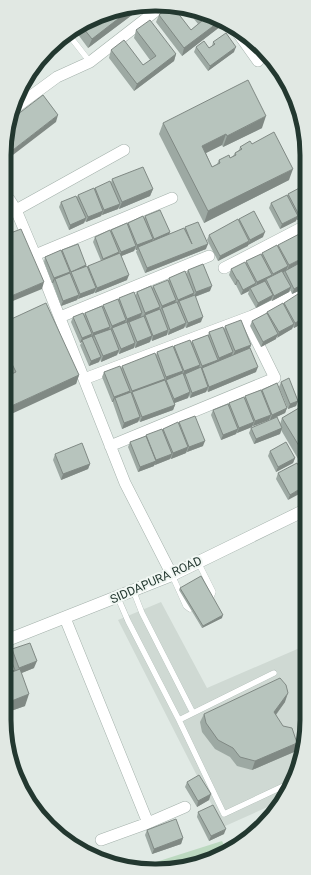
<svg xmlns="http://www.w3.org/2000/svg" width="311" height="875" font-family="Roboto,sans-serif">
<rect width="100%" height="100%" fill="#e1eae5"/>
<path fill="#cfd9d3" d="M161,602l46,86 95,-41v112l-21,42 -58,26 -105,-207z"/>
<path fill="#bcd9c0" d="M222,841l5,10 -42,17 -51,1z"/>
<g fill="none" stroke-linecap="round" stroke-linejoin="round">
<defs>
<path id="service" d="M71,32l1,7 18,23
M198,562l15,30 -2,5
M172,575l14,31 4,3
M133,590l9,23 51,100
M118,598l10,23 51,99 95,-47
M179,720l45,94 66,-31"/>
<path id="minor" d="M233,26l25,35
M12,110l45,-33 33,-15 71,-55
M9,199l7,11 19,45 90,228 47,92
M16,210l108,-60
M35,255l137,-57
M224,268l81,-42
M60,317l149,-61
M84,379l168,-63 53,-26
M110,446l165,-68 -29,-59
M65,618l83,205 37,-16
M101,840l47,-17"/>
<path id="tertiary" d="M5,641l167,-66 131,-64"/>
</defs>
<use href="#service" stroke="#a4b1ab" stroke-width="6"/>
<use href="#minor" stroke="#a4b1ab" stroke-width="12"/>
<use href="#tertiary" stroke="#a4b1ab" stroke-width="13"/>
<use href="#service" stroke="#fff" stroke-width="5.5"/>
<use href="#minor" stroke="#fff" stroke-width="11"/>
<use href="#tertiary" stroke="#fff" stroke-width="12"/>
</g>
<path fill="#9da9a3" d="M136,5l8,1 -56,42 -14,-19 6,-5z
M186,9h9l28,13 -2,4 -39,30 -26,-34 3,-7 32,15 7,-6z
M136,30l40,24 -2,7 -40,30 -25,-33 2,-8 32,15 7,-5 -16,-22z
M213,42l21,10 -26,19 -14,-19 2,-5 13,1 3,-2z
M163,123l99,5 -39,19 -1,-2 -16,8 6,14 5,-3 2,-4 11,-2 3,-2 2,-3 4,-3 1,-3 12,-3 37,36 -85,43 -45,-89z
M112,179l41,10 -3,7 -31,13 -1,-2v2l-16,6v-1l-1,2 -15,6 -1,-1 -1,2 -15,7 -10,-23 2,-5 16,-5 1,-2 16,-5 1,-2 16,-5z
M305,185v31l-8,4 -1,-1v2l-16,8 -11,-21 2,-5 16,-7 1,-2z
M145,216l25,16 -1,2 16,-5v-2l21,22 -61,24 -9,-21 1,-2h-1l-1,-1 -1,2 -13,5 6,24 -32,13 -1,-1v1l-16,6v-1l-1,2 -16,6 -8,-22v-1h-1l-8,-21 1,-5 16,-5 1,-2 24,15v2l1,1 1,-2 13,-5 -8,-19 2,-5 16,-6v-1l16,-5 1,-2 16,-5z
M239,219l24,18 -45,24 -11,-21 2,-5 30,-15z
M278,245l27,43 -13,6 -2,-5 -1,3 -17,9 -1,-2v1l-15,8 -8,-14 1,-3 -8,4 -5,-10h-1l-6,-10 2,-6 15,-5v-3l15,-6 1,-2 16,-6z
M188,270l22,21 -15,6 6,25 -15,6 -1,-2 -1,2 -16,7v-3l-1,3 -15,6 -1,-2 -1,3 -15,6 -1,-2v2l-15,6 -1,-2 -1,3 -16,7 -1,-3 -1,3 -10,4 -9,-21 2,-3 -2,1 -9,-21 2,-5 11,-2 1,-2 17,-5 1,-3 15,-5 1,-2 16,-2 2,-4 15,-4 1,-2 15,-5 1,-3 17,-4z
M305,292v30l-11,6 -1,-1 -1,2 -16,8v2l-15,8 -11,-21 2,-5 14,-7 1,-2 16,-8 1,-1 16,-6 1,-3z
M7,321l72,54 -3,9 -66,-9 -3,-6z
M225,326l26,19 -1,3 6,24 -48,20 -1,-2 -1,2 -16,6 -1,-3 -1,3 -14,5 1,2 -2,5 -33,12 -1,-2 -1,2 -16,7 -9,-26v-1h-1l-10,-25 2,-5 17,-4 1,-2 34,-11 1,-3 17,-4v-2l17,-3 1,-2 16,-6 1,-3 15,-3z
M281,382l17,19 -2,5 -8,3 -9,-22z
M262,390l25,18 -2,5 -15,7 -1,-1v1l-16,6v-1l-1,2 -15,6v-1l-1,2 -15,6 -10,-25 2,-5 15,-6 1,-1 16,-5v-2l16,-5z
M304,405v64l-23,-39 -1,4 -26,10 -5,-11 2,-5 29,-4 2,-6z
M179,422l24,24 -16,6v-1l-1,2 -15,6v-1l-1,1 -15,6h-1v1l-16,6 -10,-25 2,-5 16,-6v-1l16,-5 1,-1 16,-6z
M270,451l25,7 -2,5 -17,9 -8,-16z
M55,454l35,10 -2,5 -27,11 -8,-20z
M278,473l26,2 -16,25 -12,-21z
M180,588l42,30 -20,10 -23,-38z
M12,649l22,19 -13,5 4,33 -20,7 -1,-1v1l1,-62 5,5z
M285,702l-9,13 18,37 -42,18 -15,-4 -7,-9 -15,-8 -13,-17 -2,-10 4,-8z
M187,782l22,18 -12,7 -12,-20z
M198,812l26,22 -15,7 -12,-24z
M147,830l36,8 -2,6 -29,10 -7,-19z"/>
<path fill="#808984" d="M136,5l8,1 -56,42 4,-9z
M220,21l3,1 -2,4 -39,30 2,-8z
M236,47l-2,5 -26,19 2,-5z
M176,54l-2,7 -40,30 3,-7z
M58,115l-2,7 -47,36v-5z
M266,116l-4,12 -39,19 4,-11z
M226,134l-4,11 -24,12 4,-11z
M293,169l-4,11 -85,43 4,-12z
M153,189l-3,7 -31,13 3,-7z
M120,204l-2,5 -16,6 2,-5z
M103,211l-2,5 -15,6 2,-5z
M305,212v4l-8,4 2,-5z
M298,216l-2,5 -16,8 2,-5z
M86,218l-2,5 -15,7 1,-5z
M170,232l-2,5 -16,7 2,-5z
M265,232l-2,5 -15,8 2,-5z
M153,239l-2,5 -13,3 -1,3h-1l1,-5z
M249,241l-1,5 -30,15 2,-5z
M208,244l-2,5 -61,24 2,-5z
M136,246l-2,5 -15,6 2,-5z
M119,252l-2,5 -15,7 1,-5z
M305,257v4l-18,10 2,-6z
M86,265l-1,6 -14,1 -1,5h-1l2,-5z
M288,266l-2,5h-1l-1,1 -13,7 2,-5z
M70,272l-2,5 -13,2 -2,4h-1l2,-5z
M129,275l-2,5 -32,13 2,-5z
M272,275l-2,5 -4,-1 -1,4 -9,4 1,-5z
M237,280h1l-2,5h-1z
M44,282l-2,7 -34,14v-3l1,-3z
M256,283l-2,5h-4l-1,3 -8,4 2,-5z
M305,283v5l-13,6 2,-5z
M212,286l-2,5 -16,6 2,-5z
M291,287l-2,5 -17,9 2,-5z
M96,288l-2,5 -16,6 2,-5z
M194,293l-2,6 -13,2 -1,3 -1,1 1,-5z
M79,295l-2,5 -16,6 2,-5z
M273,295l-2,5 -15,8 2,-5z
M176,300l-2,5 -12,3 -2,3 2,-5z
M160,307l-2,5 -13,3 -1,2 -1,1 2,-5z
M142,313l-2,5 -11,4 -1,1 -2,1 1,-5z
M203,317l-2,5 -15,6 2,-5z
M305,318v4l-11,6 1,-5z
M126,320l-2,5 -12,3 -1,3h-1l2,-5z
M186,323l-2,5 -16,7 2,-5z
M294,324l-2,5 -15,9 2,-6z
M110,327l-2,5 -14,3 -1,3 -2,1 2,-6z
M168,330l-1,5 -15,6 1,-5z
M92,334l-2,5 -8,1v2l-2,1 2,-5z
M278,334l-2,5 -15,8 2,-5z
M152,336l-2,6 -15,6 2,-6z
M135,343l-1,5 -15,6 2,-5z
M251,345l-2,5 -16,6 2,-5z
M119,350l-2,5 -16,7 2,-6z
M233,352l-2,5 -14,6 2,-5z
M101,357l-2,5 -10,4 2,-5z
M218,360l-2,5 -14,3 -1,3h-1l2,-5z
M200,365l-2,5 -13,4 -1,2 -2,1 2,-6z
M258,367l-2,5 -48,20 1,-5z
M183,371l-2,5 -15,4v2h-1l1,-5z
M79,375l-3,9 -69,32v-8z
M165,379l-2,5 -31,8 -1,3 -1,1 2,-5z
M208,387l-2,5 -16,6 2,-5z
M130,391l-2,5 -13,2 -2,4h-1l2,-5z
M190,392l-2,6 -16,6 2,-5z
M298,401l-2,5 -8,3 2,-5z
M175,405l-2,5 -33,12 2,-5z
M287,408l-2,5 -15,7 2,-5z
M271,415l-2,5 -16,6 2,-5z
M140,417l-2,5 -16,7 2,-6z
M254,422l-2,5 -15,6 2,-5z
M282,428l-2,6 -26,10 2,-5z
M238,429l-2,5 -15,6 2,-5z
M205,441l-2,5 -16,6 2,-5z
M188,447l-2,6 -15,6 2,-6z
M172,454l-2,5 -15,6 1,-5z
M295,458l-2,5 -17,9 2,-5z
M156,461l-2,5 -16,6 2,-5z
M90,464l-2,5 -27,11 2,-6z
M303,487v5l-15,8 2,-5z
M223,615l-1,3 -20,10 1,-2z
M37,661l-3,7 -17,7 2,-7z
M288,693l-3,9 -14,19 3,-9z
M29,694l-4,12 -20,7 4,-11z
M7,706l-3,7v-6z
M297,743l-3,9 -42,18 3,-9z
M211,794l-2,6 -12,7 1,-6z
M226,829l-2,5 -15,7 2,-5z
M183,838l-2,6 -29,10 2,-5z"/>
<path fill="#b7c4bd" stroke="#808984" d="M136,5l-44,34 -12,-15z
M168,7l6,1 17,22 12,-10 -8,-11 25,12 -36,27 -25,-33z
M150,20l26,34 -39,30 -26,-34 13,-10 19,25 13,-9 -20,-26z
M226,33l10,14 -26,19 -14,-19 8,-6 5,7 6,-4 -2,-2z
M248,80l18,36 -39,20 -1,-2 -24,12 10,21 8,-4 -1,-3 10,-5 1,3 6,-3 -1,-2 7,-4 -2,-2 10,-6 2,3 22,-12 19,37 -85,42 -45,-88z
M43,95l15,20 -49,38v-32z
M143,167l10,22 -31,13 -10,-23z
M110,181l10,23 -16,6 -9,-22z
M305,185v27l-6,3 -11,-21z
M94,188l9,23 -15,6 -10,-22z
M287,195l11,21 -16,8 -11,-21z
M76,196l10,22 -16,7 -9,-23z
M160,210l10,22 -16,7 -9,-23z
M254,211l11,21 -15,8 -11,-21z
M143,216l10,23 -16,6 -9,-22z
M238,219l11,22 -29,15 -11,-21z
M198,222l10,22 -61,24 -9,-21 46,-19 8,16 -7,-17z
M127,223l9,23 -15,6 -10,-22z
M21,229l23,53 -35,15 -1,-3v-60z
M110,230l9,22 -16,7 -8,-22z
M305,231v26l-16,8 -11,-20z
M78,244l8,21 -15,7 -9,-22z
M277,245l11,21 -15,8 -11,-21z
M61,250l9,22 -16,6 -9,-21z
M120,253l9,22 -32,13 -9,-22z
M261,254l11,21 -15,7 -11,-21z
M305,260v23l-11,6 -9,-18z
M245,262l11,21 -13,7 -5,-10h-1l-6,-11z
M203,264l9,22 -16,6 -8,-22z
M87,266l9,22 -16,6 -9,-22z
M185,271l9,22 -16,7 -9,-22z
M282,271l9,16 -17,9 -8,-17z
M70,273l9,22 -16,6 -8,-22z
M168,280l8,20 -14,6 -9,-20z
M265,281l8,14 -15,8 -8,-15z
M151,286l9,21 -15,6 -8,-21z
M134,292l8,21 -15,6 -8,-21z
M305,292v9l-4,-7z
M298,294l7,12v12l-10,5 -11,-20z
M195,295l8,22 -15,6 -9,-22z
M118,299l8,21 -14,6 -9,-21z
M177,302l9,21 -16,7 -8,-22z
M46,303l33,72 -72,33v-32l9,-4 -9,-18v-33z
M283,303l11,21 -15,8 -12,-20z
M102,306l8,21 -17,6 -8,-20z
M160,309l8,21 -15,6 -8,-21z
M83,313l9,21 -10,4 -9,-21z
M267,313l11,21 -15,8 -11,-21z
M144,316l8,20 -15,6 -8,-20z
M241,320l10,25 -16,6 -10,-25z
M127,322l8,21 -14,6 -9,-21z
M223,327l10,25 -14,6 -10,-26z
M111,329l8,21 -16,6 -9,-21z
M208,335l10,25 -16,6 -10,-25z
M92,336l9,21 -10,4 -9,-21z
M190,340l10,25 -16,6 -10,-25z
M173,346l10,25 -17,6 -9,-25z
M250,348l8,19 -49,20 -7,-19z
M155,353l10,26 -33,12 -10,-25z
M120,366l10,25 -16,6 -10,-25z
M201,367l7,20 -16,6 -7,-19z
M183,373l7,19 -16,7 -8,-19z
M289,378l9,23 -8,3 -9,-22z
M165,380l10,25 -33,12 -10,-25z
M277,383l10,25 -15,7 -10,-25z
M261,390l10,25 -16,6 -10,-25z
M131,392l9,25 -16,6 -9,-25z
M244,397l10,25 -15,6 -10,-25z
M228,404l10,25 -15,6 -10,-25z
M304,405v49l-22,-36z
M195,416l10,25 -16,6 -10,-25z
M277,417l5,11 -26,11 -5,-11z
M178,422l10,25 -15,6 -10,-24z
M162,429l10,25 -16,6 -10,-25z
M146,436l10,25 -16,6 -10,-25z
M286,442l9,16 -17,9 -8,-16z
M82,443l8,21 -27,10 -8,-20z
M297,463l7,12 -1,12 -13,8 -12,-22z
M201,576l22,39 -20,11 -23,-38z
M30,643l7,18 -18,7 -7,-19z
M7,650l8,20 -11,4 1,-23z
M20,669l9,25 -20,8 -5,-13v-14z
M280,678l6,7 2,8 -14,19 9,14 9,2 5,15 -42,18 -15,-4 -7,-9 -15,-8 -12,-17 -2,-9z
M4,699l3,7 -3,1z
M199,775l12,19 -13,7 -11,-19z
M213,805l13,24 -15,7 -13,-24z
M176,819l7,19 -29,11 -7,-19z"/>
<g text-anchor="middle" stroke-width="4" stroke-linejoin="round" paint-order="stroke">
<g font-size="12" fill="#233830" stroke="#f1f7f3">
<text transform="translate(156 580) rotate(-24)" y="4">SIDDAPURA ROAD</text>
</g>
</g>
<path d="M0 0H311V875H0ZM155 11H156A144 144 0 0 1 300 155V720A144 144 0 0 1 156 864H155A144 144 0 0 1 11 720V155A144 144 0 0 1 155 11Z" fill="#e1e8e3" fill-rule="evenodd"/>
<path fill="none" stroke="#233830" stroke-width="5" d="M155 11H156A144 144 0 0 1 300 155V720A144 144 0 0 1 156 864H155A144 144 0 0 1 11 720V155A144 144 0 0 1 155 11Z"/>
</svg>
